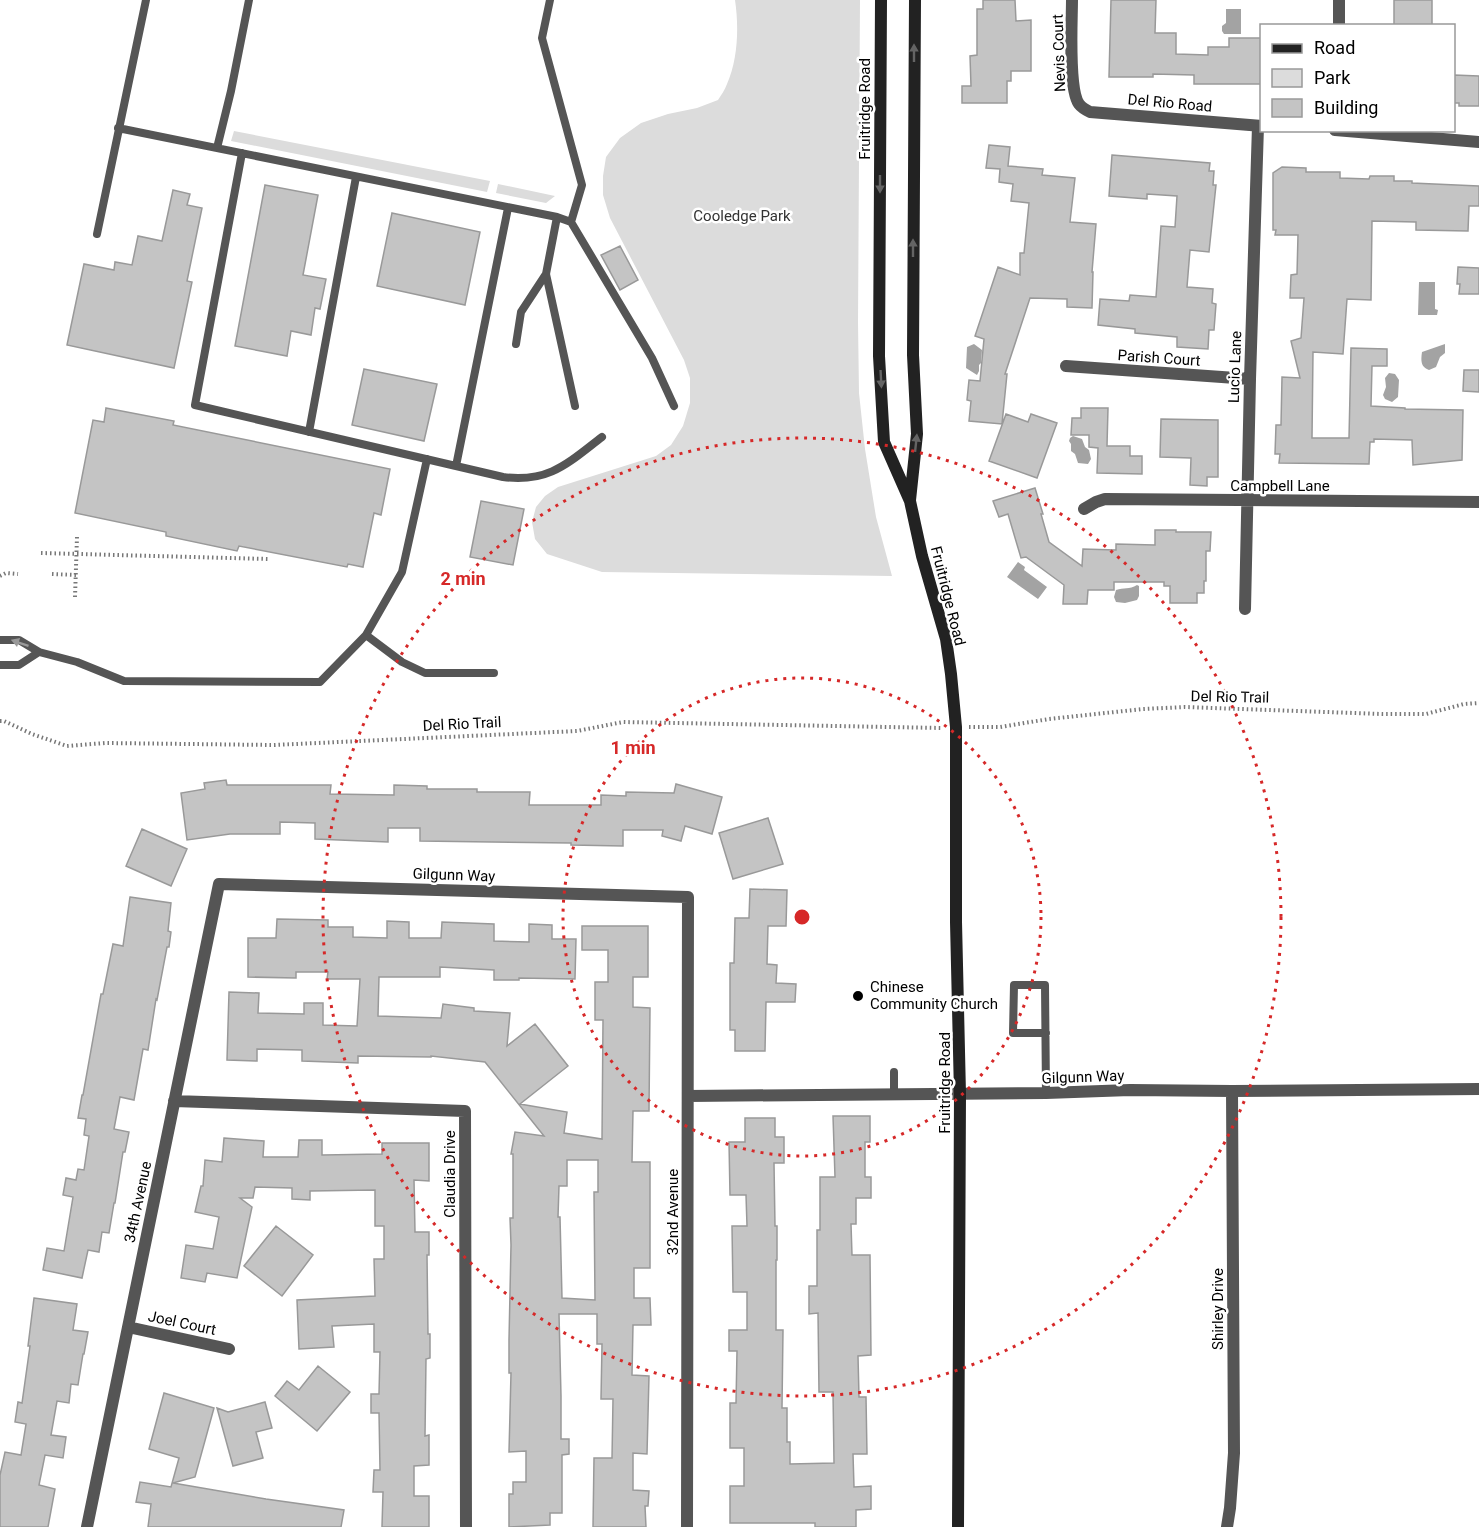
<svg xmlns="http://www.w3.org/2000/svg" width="1479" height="1527" font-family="Roboto,sans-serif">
<rect width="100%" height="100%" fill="#fff"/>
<path fill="#dcdcdc" d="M735,0h125l-2,322 1,71 6,56 11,68 16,59 -290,-4 -55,-18 -12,-15 -3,-17 4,-15 9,-11 13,-9 98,-31 15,-11 12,-19 7,-23v-25l-6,-18 -74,-142 -7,-23v-19l3,-19 14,-19 21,-15 27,-9 29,-6 21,-8c3,-5 7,-10 9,-16 11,-25 12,-57 8,-84z
M234,131l256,50 -3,11 -256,-51z
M498,184l57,12 -9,7 -50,-10z"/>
<path fill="#a3a3a3" d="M1226,9h15v25h-17l-2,-3v-5l4,-3z
M1419,282h16v27l3,1 -1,5h-19z
M974,344l8,6 -1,13 -2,2v6l-2,4 -11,-7 1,-21z
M1445,344v9l-5,4 -4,10 -7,3c-9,-3 -8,-11 -7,-18z
M1389,373l6,1 4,6 -1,17 -6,5 -7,-3 -2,-4 3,-8 -1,-9z
M1073,436l9,3 3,8 4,3 2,9 -3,5 -10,-1 -3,-9 -4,-3v-7l-2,-3 1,-3z
M1018,562l7,5 -1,3 23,17 -9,12 -31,-22z
M1137,585l2,1v10l-2,4 -12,3 -9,-1 -2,-5 2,-7c8,-3 13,0 21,-5z"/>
<path fill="#c4c4c4" stroke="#999" stroke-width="1.5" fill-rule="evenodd" d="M983,0h32l1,21 15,-1v51h-20v10h-4v22h-45v-17h9l-1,-30 7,-1v-46h6z
M1111,0h45l-1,33h21v21l32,1v-8h21v-9h33v46h-68v-9l-41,-1v3h-44z
M1394,0h38v26h-38z
M1454,75l25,1v30h-20v-3h-5z
M989,145l21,2 -2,19 35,3 -1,6 33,3 -5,44 26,2 -4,48h1l-1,36 -25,-1v-8l-37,-1 -25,76h2l-5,50 -33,-3 2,-20 -4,-1 2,-20 11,1 4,-42 -9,-3 23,-69 22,8v-22h4l5,-50 -18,-2 2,-17 -14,-2 1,-13 -14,-1z
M1112,155l98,8 -1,8h5l-1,14h3l-7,67 -19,-2 -3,37 26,2 -1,14 4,1 -2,26h-5l-1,19 -31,-2v-10l-42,-4v-4l-37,-4 2,-26 29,2 1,-6 26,2 5,-71 14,1 2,-31 -30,-2v5l-38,-3z
M1282,167l24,1v4h34v6l29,1 1,-3h24v5h18v2l67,3v20h-10l-1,25 -52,-1v-8l-44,-1 -1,79 -24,-1 -4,55 -30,-2 -1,86h37l2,-90 36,1v17h-15l-1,40 34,2v1l58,1 -1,50 -49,5 -1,-25 -38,-1v3h-4l-1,22 -90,-1 1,-9h-5l1,-29h5l1,-48 18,1 -9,-37 10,-3 3,-40h-14l1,-23 6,-1 1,-39h-23l1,-5h-3v-57z
M265,185l53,10 -15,80 23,4 -6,30 -5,-1 -4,27 -20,-4 -4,25 -52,-10z
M173,190l17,4 -3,11 15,3 -15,73 5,1 -18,86 -107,-23 17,-81 30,6 1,-8 17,3 6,-29 24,5z
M392,213l88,19 -15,73 -88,-19z
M620,246l18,34 -18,10 -19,-35z
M1458,267l21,1v26h-20l1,-10h-3z
M364,369l73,15 -13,57 -72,-16z
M1464,370h15v22l-16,-1z
M106,408l68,13 -1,4 217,44 -9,46 -7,-2 -11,54 -15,-3 -1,3 -108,-21 -2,5 -71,-15v-4l-91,-19 18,-93 11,2z
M1081,408h27l-1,38h23v10h12v18l-45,-1 1,-25 -9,-1v-12h-18l1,-17h9z
M1006,414l22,8 3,-8 26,9 -20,55 -48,-17z
M1161,419l57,1v57h-11v9l-17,-1 1,-27 -31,-1z
M1035,488l8,26h-2l8,28 33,24 1,-17 33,1v-6l39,1v-15h21v2h35l-1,19h-4v30h-2v12h-7v10h-27v-17h-6v-4h-50v8h-26l-1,14h-24l1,-19 -38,-28 -5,1 -13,-44 -9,3 -6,-16z
M481,501l43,8 -11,56 -43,-8z
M226,780l1,5h104l-1,9 64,1v-10l33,1v3h50v3h53l-1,13h72v-10l25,1v-4l48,1 2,-9 46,13 -10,37 -27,-8 -4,15 -19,-5 1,-6h-40v16l-52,-1v-2l-151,-2v-13h-32v14l-73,-3v-16l-35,-1v12h-50l-43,6 -6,-47 24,-4 -1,-6z
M768,818l15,46 -50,15 -14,-46z
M142,829l45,20 -16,37 -45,-20z
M750,889l37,1 -1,36h-18l-1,38 10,1 -1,18 20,1 -1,18h-29l-1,49h-30v-21h-5v-67h4l1,-45h14z
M130,897l41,6 -3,28 3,1 -2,15h-2l-10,53 -1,-1 -8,51 -5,-1 -9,51 -14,-3 -6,32 15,3 -4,20h-2l-8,51h-1l-5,30 -7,-1 -3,20 -11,-2 -6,28 -39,-8 4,-22 17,3 9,-54 -10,-2 3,-17 10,2 2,-11 6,1 5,-34 -5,-1 2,-16 -8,-1 4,-23h1l18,-101h2l10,-50 10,2z
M277,919l51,1v7h25v10l34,1v-17l22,1v16h32l1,-16 52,2v17l35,1v-18l23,1v14h24l-1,40 -56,-1v2h-25v-10l-54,-3v10h-61l-1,39 63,2 2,-14 31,4v3l36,2 -3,33 28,-22 33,42 -48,38 47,8 -3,21 38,6 1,-119h-8v-38h13v-32h-26v-24h66v51h-15v30l17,1 -1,103h-16l-1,51h18v106h-16v30h16l1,27h-18l-1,50 17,1 -2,78 -14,-1v37l16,1 -1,15h-3l1,21h-53l1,-69h18l1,-59h-12l1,-55h-5v-30h-38l2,82v43h8v15l-7,1v58h-12v12l-41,2v-33h4v-12h13v-31l-17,1 2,-79h-2v-33l2,-95 -1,-27h3v-64h-2l4,-22 29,4 -59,-74 -54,-6v1l-73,-1v7l-56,-2v-11l-45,-1v12l-30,-1 2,-68 30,1 -1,20 46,1v-11h19v22l34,1 3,-47h-33l1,-7h-32v6l-48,-1v-39h28zM567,1160h31v32h-4l1,108 -33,-2 -2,-81h-2l1,-31h8z
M833,1116h37v26h-5v35h6v21h-15v26h-5l1,31h18l1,100 -13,1 1,41h7l1,57h-14l1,33 17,-1v23l-15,1v17h-41v-4h-85v-37h14v-38h-14v-45h6l1,-52h-8v-21h18v-38h-14l-1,-66h15l-1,-31h-16l-1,-53h16v-24h30v19h9v26h-10l1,63h2v34h-1v70h7l-1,78h5v34h3v22l44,-1 -1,-71h-14l-1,-79 -9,1v-28h8v-56h3v-53h15z
M224,1138l40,3 -1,16h35l1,-17h23v15l60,-1v-11h47v38l-15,-1 1,52h14v23h-2l1,79h2v24l-4,1 -1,77 4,-1v30l-15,1v30h15v31h-47l1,-35h-10l1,-22h6l-1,-57h-8v-19h8l1,-42h-6v-28l-42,2 2,21 -35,2 -2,-49 78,-4 -1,-37h10v-33h-9v-36l-65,1v9l-18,-1v-11l-37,-1 -2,11h-13l12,9 -15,71 -30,-5 -2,9 -24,-4 5,-33 27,4 6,-32 -24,-5 6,-26h2l2,-26 17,2z
M276,1226l37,29 -31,41 -38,-30z
M34,1298l43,6 -4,26 15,2 -4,22h-1l-5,31 -7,-1 -2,19 -12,-2 -6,34 15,2 -3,21 -18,-3 -6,30 16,4 -7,38h-48v-52l5,-23 16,3 5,-31 -11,-2 3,-20 4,1 8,-57h-2z
M318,1366l32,26 -33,39 -42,-35 12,-15 12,9z
M164,1393l50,15 -19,69 -22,6 93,16 78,11 -3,17h-193l3,-23 -15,-2 4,-20 31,5 8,-29 -30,-9z
M265,1402l7,26 -16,4 7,26 -30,8 -16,-58 11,4z"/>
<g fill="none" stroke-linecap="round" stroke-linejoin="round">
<path stroke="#777" stroke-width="4" stroke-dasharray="1.5 3" stroke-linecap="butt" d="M41,553l227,6
M52,574l24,1
M0,576l6,-3 12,1
M75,597l2,-60
M0,721h4l28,13 35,12 38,-3 169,2 303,-14 46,-9 318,6
M969,727h31l49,-8 94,-10 42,-2 197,7h44l38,-10 15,-1"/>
<path stroke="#555" stroke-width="8" d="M550,0l-8,38 40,147 -11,37
M118,128l439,89 14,5 81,136 22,48
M217,148l14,-57 18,-91
M242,153l-47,252 308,72c46,6 65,-14 99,-40
M557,217l-11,57 29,132
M97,234l49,-234
M516,344l5,-32 25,-38
M309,432l47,-255
M456,466l52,-258
M366,635l36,27 23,11h69
M0,640h19l20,12 38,10 47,19 196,1 46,-47 36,-63 25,-113
M0,665h19l20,-13
M1046,1033h-33l1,-48h31l1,108
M894,1072v22"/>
<path stroke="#555" stroke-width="12" d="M1072,0c0,21 -4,89 7,104 3,4 7,6 11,8l172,14
M1339,26v-26
M1335,130l144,12
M1066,366l184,13
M1084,509l12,-7 9,-3 374,3
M1245,609l5,-230 8,-253
M688,1096l358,-3 84,-3 102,1 247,-2
M174,1101l291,10 1,416
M128,1327l101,22
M87,1527l132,-643 469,13 -1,630
M1227,1527l3,-19 4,-55 -2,-362"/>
<path stroke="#222" stroke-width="12" d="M881,0l-2,356 5,86 26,59 12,55 24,83 5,35 5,53v195l4,172 -2,433
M910,500l7,-66 -4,-79 2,-355"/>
</g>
<defs><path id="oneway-solid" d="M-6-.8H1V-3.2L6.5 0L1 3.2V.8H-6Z" transform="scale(1.5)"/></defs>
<g fill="#646464">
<use href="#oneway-solid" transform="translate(914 53) rotate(-90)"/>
<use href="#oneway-solid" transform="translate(880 184) rotate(90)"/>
<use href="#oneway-solid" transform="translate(913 248) rotate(-90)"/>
<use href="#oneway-solid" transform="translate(881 379) rotate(87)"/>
<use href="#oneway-solid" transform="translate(916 443) rotate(-84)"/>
</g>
<use fill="#999" href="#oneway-solid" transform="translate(20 643) rotate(-161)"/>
<g fill="none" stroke="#d62828" stroke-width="3" stroke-dasharray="3 6">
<circle cx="802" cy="917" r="239"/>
<circle cx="802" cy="917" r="479"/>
</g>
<circle fill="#000" stroke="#fff" stroke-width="2" cx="858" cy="996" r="6"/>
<g text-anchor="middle" stroke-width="5" stroke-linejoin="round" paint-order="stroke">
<g font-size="15" fill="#000" stroke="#fff">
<text transform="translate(1059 53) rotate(-92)" y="5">Nevis Court</text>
<text transform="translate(1170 103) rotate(5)" y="5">Del Rio Road</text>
<text transform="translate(865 109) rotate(-90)" y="5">Fruitridge Road</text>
<text transform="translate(1159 358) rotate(4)" y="5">Parish Court</text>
<text transform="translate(1235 367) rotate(-88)" y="5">Lucio Lane</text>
<text x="1280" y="491">Campbell Lane</text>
<text transform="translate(948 596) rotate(76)" y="5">Fruitridge Road</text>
<text transform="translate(1230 697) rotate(1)" y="5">Del Rio Trail</text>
<text transform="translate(462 724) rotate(-3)" y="5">Del Rio Trail</text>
<text transform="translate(454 875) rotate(2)" y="5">Gilgunn Way</text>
<text transform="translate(1083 1077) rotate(-2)" y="5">Gilgunn Way</text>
<text transform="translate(945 1083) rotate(-90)" y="5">Fruitridge Road</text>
<text transform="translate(450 1174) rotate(-90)" y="5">Claudia Drive</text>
<text transform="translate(138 1202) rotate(-78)" y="5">34th Avenue</text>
<text transform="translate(673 1212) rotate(-90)" y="5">32nd Avenue</text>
<text transform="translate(1218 1309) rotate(-90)" y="5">Shirley Drive</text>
<text transform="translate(182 1323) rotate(12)" y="5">Joel Court</text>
</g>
<g font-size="15" fill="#333" stroke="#fff">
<text x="742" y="221">Cooledge Park</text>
</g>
<g font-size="15" fill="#000" stroke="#fff" text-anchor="start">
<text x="870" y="992">Chinese<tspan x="870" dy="17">Community Church</tspan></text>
</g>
</g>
<circle cx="802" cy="917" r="9" fill="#d62828" stroke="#fff" stroke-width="3"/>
<g font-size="18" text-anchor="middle" font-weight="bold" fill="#d62828" stroke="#fff" stroke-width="5" stroke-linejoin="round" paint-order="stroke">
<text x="463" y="585">2 min</text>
<text x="633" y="754">1 min</text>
</g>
<rect x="1260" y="24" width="195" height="108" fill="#ffffff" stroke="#999999" stroke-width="1.5"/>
<rect x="1272" y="44" width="30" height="9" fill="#222222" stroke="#999999" stroke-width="1.5"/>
<text x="1314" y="54" font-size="18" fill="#000000">Road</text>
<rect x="1272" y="69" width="30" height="18" fill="#dcdcdc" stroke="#999999" stroke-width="1.5"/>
<text x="1314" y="84" font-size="18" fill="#000000">Park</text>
<rect x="1272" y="99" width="30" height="18" fill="#c4c4c4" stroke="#999999" stroke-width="1.5"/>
<text x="1314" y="114" font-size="18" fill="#000000">Building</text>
</svg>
